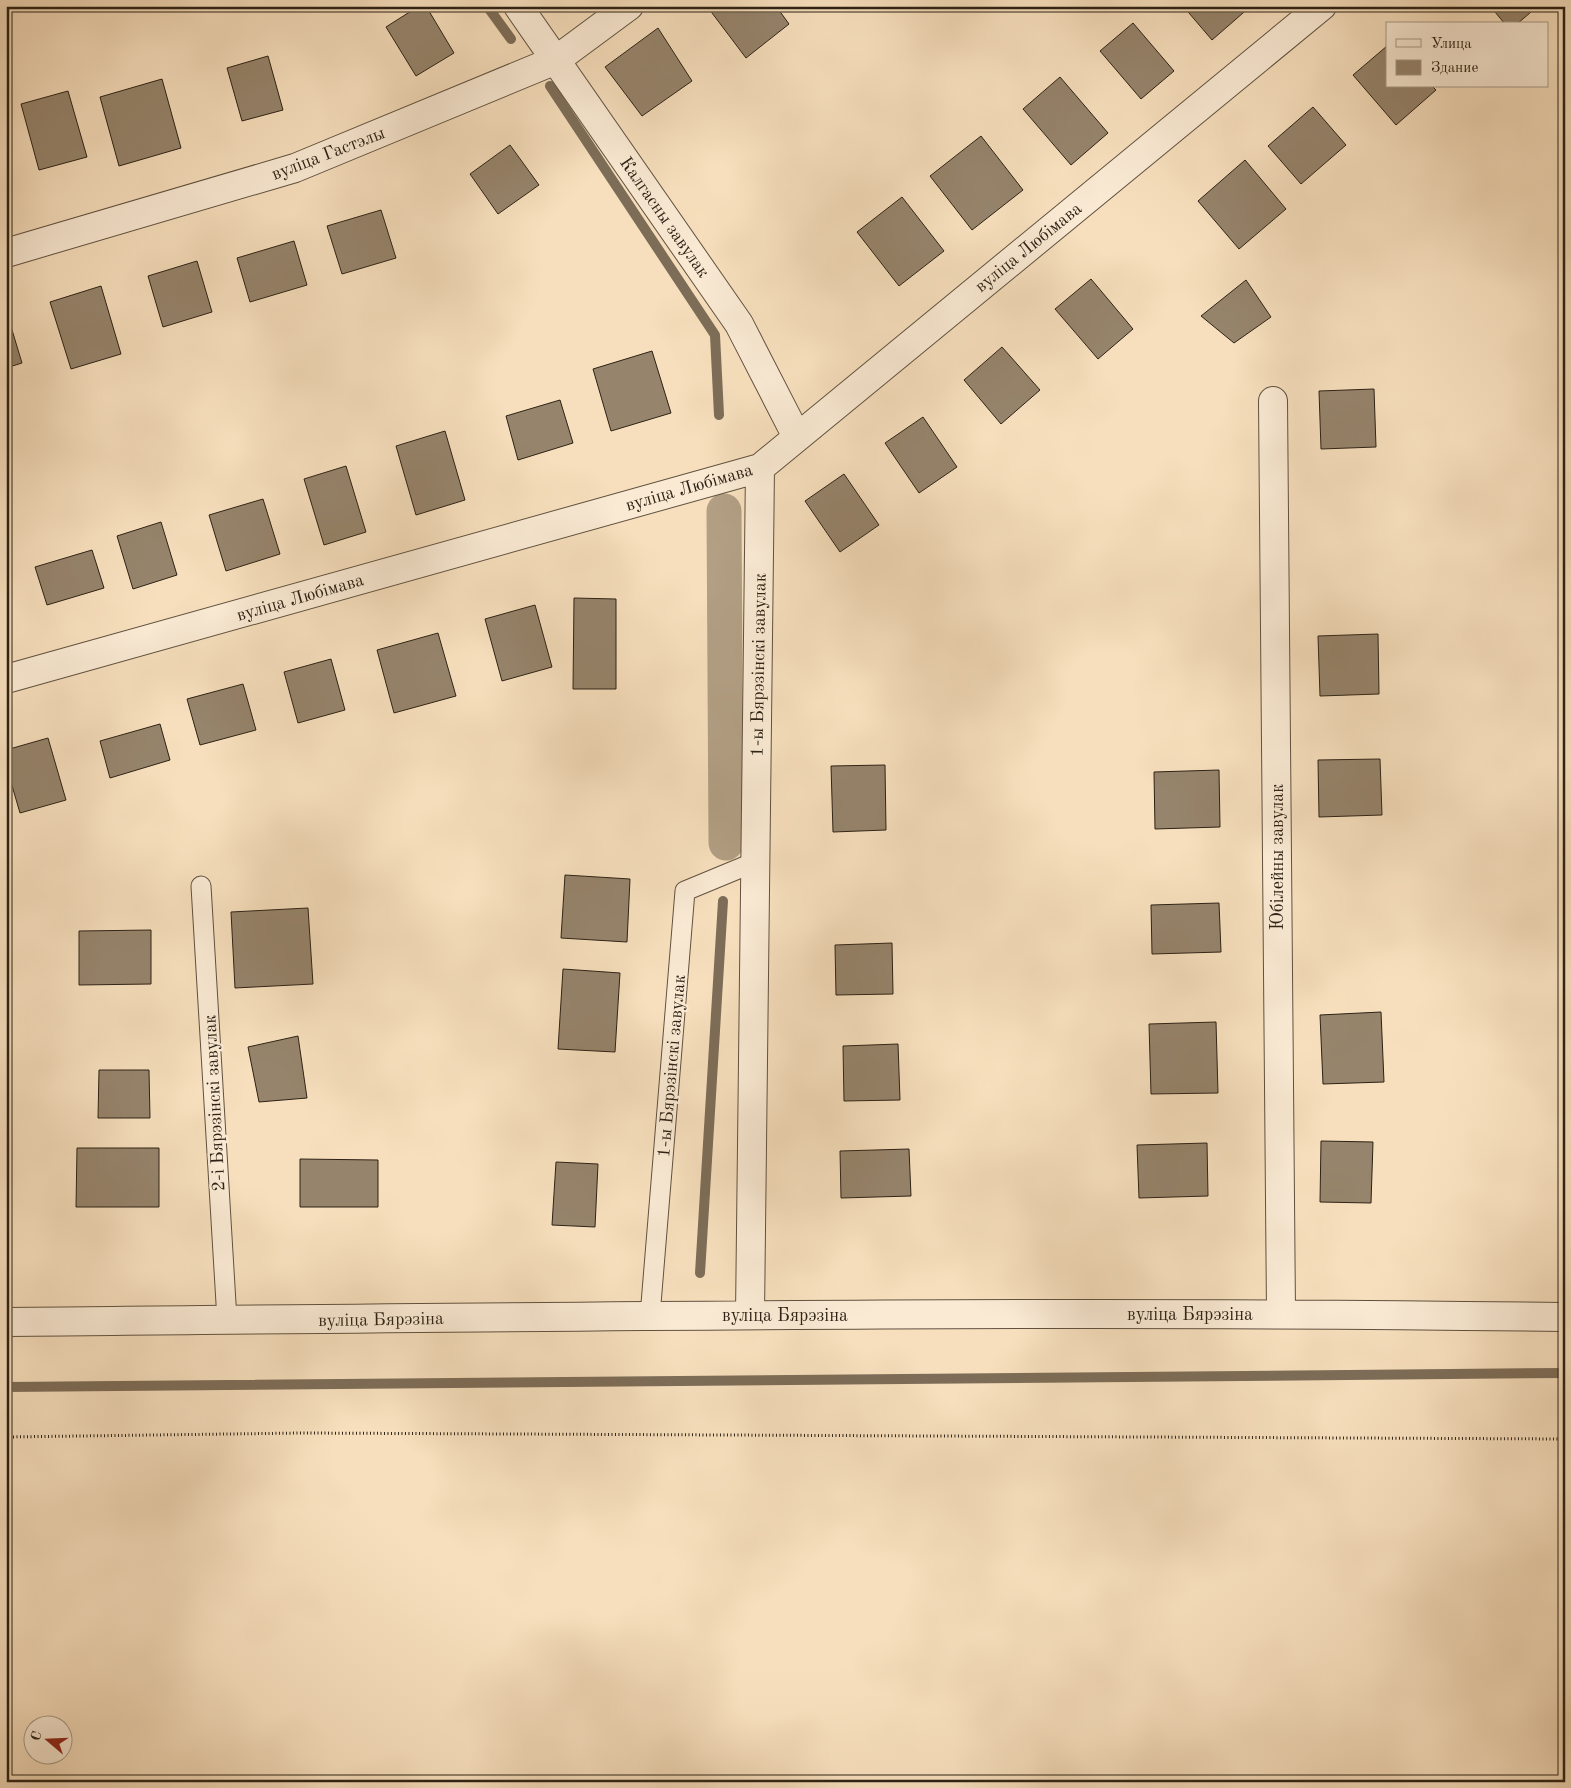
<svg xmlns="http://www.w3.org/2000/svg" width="1571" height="1788" font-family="'Old Standard TT',serif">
<rect width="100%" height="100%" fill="#f7dfbd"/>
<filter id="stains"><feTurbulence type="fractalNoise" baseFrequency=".004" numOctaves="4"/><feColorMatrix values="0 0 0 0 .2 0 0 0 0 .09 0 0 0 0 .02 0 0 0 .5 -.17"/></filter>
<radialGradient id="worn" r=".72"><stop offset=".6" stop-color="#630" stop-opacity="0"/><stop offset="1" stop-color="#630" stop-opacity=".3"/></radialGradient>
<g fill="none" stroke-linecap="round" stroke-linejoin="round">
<path stroke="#7d6d58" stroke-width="10" d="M487,6l24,33
M550,86l165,249 4,80
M700,1273l23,-372
M6,1387l1559,-14"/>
<path stroke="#b29f84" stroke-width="35" d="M724,511l2,332"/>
</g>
<path fill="#96846c" stroke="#2d2215" d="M419,6h7l28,47 -38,23 -30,-49z
M712,6h64l13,18 -43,34 -37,-49z
M1183,6h68l-39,34z
M1490,6h48l-21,18h-12z
M1133,23l41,48 -33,28 -41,-48z
M658,28l34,53 -50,35 -37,-49z
M1387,46v40h45l4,4 -40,35 -43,-50z
M268,56l15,54 -41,11 -15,-53z
M1060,77l48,56 -37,32 -48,-56z
M162,79l19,69 -62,18 -19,-69z
M68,91l19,66 -48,13 -18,-66z
M1313,107l33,38 -45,39 -33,-38z
M981,136l42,54 -51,40 -42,-54z
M510,145l29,40 -41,29 -28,-40z
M1245,160l41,49 -47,40 -41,-48z
M902,197l42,54 -45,35 -42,-54z
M381,210l15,48 -54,16 -15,-48z
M294,241l13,44 -57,17 -13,-44z
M197,261l15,51 -49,15 -15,-51z
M1091,279l42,50 -35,30 -43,-50z
M1246,280l25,37 -37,26 -33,-27z
M101,286l20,68 -50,15 -21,-67z
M9,320l13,43 -16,5v-47z
M1002,347l38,43 -39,34 -37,-44z
M652,351l19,62 -60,18 -18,-62z
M1374,389l2,58 -55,2 -2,-58z
M560,400l13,43 -55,17 -12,-44z
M923,417l34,50 -38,26 -34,-50z
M445,431l20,69 -49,15 -20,-69z
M346,466l20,66 -42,13 -20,-66z
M844,474l35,51 -39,27 -35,-51z
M263,499l17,55 -54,17 -17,-56z
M161,522l16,53 -44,14 -16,-53z
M92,550l12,38 -57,17 -12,-38z
M574,598l42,1v90h-43z
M535,605l17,62 -50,14 -17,-62z
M438,633l18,63 -62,17 -17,-63z
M1378,634l1,60 -59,2 -2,-60z
M331,659l14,51 -47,13 -14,-51z
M243,684l13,46 -56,15 -13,-46z
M160,724l10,36 -60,18 -10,-37z
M48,738l18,62 -46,13 -14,-48v-15z
M1380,759l2,56 -63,2 -1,-57z
M885,765l1,65 -53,2 -2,-66z
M1219,770l1,57 -65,2 -1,-57z
M565,875l65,4 -3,63 -66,-4z
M1219,903l2,49 -69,2 -1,-49z
M308,908l5,76 -78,4 -4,-76z
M151,930v54l-72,1v-54z
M892,943l1,51 -57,1 -1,-50z
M563,969l57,4 -5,79 -57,-3z
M1381,1012l3,70 -61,2 -3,-69z
M1216,1022l2,71 -67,1 -2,-70z
M298,1036l9,62 -48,4 -11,-55z
M898,1044l2,56 -56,1 -1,-55z
M99,1070h50l1,48h-52z
M1321,1141l52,1 -2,61 -51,-1z
M1207,1143l1,53 -69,2 -2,-53z
M77,1148h82v59h-83z
M909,1149l2,47 -70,2 -1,-47z
M300,1159l78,1v47h-78z
M556,1162l42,2 -3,63 -43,-2z"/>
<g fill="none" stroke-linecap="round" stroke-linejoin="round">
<defs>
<path id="service" d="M201,886l26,434
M650,1316l35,-425 70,-29"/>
<path id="minor" d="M518,6l221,318 58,113
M6,253l289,-85 261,-108 73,-54
M1273,401l8,912
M6,679l754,-211 562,-462
M750,1315l10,-847
M6,1322c520,-5 1039,-12 1559,-5"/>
</defs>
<use href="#service" stroke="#60513f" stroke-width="21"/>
<use href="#minor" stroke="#60513f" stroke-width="30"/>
<path stroke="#2d2215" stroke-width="3" stroke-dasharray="1 2.5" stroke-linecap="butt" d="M6,1437l296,-4 1263,6"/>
<use href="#service" stroke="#faead4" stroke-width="19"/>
<use href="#minor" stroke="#faead4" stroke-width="28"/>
</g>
<g text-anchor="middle" stroke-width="4.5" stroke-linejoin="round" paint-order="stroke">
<g font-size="18" fill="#2d2215" stroke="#faead4">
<text transform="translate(328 153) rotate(-21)" y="6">вуліца Гастэлы</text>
<text transform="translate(665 217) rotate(55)" y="6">Калгасны завулак</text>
<text transform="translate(1028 247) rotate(-39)" y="6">вуліца Любімава</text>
<text transform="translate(689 487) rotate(-16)" y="6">вуліца Любімава</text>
<text transform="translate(300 597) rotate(-16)" y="6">вуліца Любімава</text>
<text transform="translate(758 665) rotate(-89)" y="6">1-ы Бярэзінскі завулак</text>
<text transform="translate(1277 857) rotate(-90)" y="6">Юбілейны завулак</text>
<text transform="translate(671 1066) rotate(-85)" y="6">1-ы Бярэзінскі завулак</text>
<text transform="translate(214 1103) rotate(-93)" y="6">2-і Бярэзінскі завулак</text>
<text x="1190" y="1320">вуліца Бярэзіна</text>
<text x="785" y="1321">вуліца Бярэзіна</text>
<text transform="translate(381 1319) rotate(-1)" y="6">вуліца Бярэзіна</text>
</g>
</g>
<rect width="1571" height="1788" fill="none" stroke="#f7dfbd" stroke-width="25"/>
<rect x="8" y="8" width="1556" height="1773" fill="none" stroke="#2d2215" stroke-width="2.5"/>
<rect x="12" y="12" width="1546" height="1763" fill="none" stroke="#2d2215"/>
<rect x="1386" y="22" width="162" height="65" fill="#faead4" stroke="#a89a88"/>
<rect x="1396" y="39" width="25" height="8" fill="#faead4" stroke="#a89a88"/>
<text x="1431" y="48" font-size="15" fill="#2d2215">Улица</text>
<rect x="1396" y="60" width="25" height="15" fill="#96846c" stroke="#a89a88"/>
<text x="1431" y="72" font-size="15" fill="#2d2215">Здание</text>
<g transform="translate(48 1740) rotate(289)"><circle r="24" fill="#faead4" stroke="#a89a88"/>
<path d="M0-4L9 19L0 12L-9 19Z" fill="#8f2418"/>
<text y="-8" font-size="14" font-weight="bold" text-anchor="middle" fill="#2d2215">С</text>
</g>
<rect width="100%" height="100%" filter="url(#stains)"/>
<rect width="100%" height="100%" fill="url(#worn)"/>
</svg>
